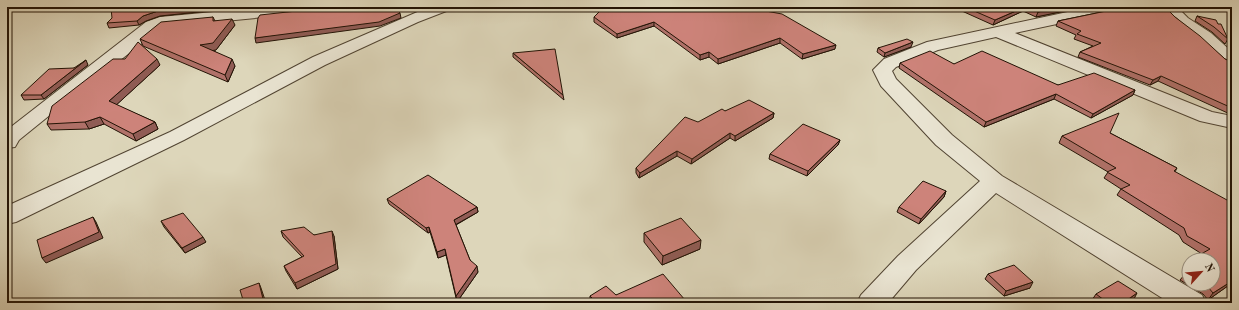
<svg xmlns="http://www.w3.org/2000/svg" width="1239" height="310" font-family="'Old Standard TT',serif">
<rect width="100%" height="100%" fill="#ddd6ba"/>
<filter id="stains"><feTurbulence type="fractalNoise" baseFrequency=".005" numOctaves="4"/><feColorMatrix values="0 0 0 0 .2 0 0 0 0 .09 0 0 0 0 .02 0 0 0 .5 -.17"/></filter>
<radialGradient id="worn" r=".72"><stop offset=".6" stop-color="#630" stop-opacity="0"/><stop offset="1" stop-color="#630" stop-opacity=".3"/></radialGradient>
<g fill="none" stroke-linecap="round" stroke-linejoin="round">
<defs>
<path id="minor" d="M267,7h57l-2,3 -6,2 -153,15 -97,75 -47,38 -4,7 -8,1v-18l139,-108 14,-5z
M429,7h22l-2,3 -31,12 -93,43 -141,75 -168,82 -9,2v-18l163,-74 143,-75z
M1091,7h30l-2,3 -6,2 -98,21 197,79 20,4v12l-32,-7 -204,-84 -58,13 -42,17 -4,4 4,8 56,56 50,41 200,119 4,8h-36l-174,-110 -80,77 -28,33h-31l4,-8 37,-39 82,-75 -44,-36 -55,-59 -8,-16 11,-11 43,-17z
M1160,7h17l11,11 23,15 21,19v15c-14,-3 -23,-18 -34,-27 -13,-10 -28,-19 -38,-33z"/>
</defs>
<use href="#minor" stroke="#514432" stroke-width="2"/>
<use href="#minor" fill="#e9e4d2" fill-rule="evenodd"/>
</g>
<path fill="#b07169" stroke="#221305" d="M744,7l91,42 -33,10 -22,-16 -62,21 -9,-7 -9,3 -46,-34 -37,12 -23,-16v-5z
M953,7h131l-48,10 -13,-6 -30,14z
M1116,9l59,8 50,42 7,3v53l-74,-34 -8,4 -72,-28 2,-5 13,-6 -19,-7 2,-4 -20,-9 2,-5z
M218,10l-58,6 -14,5 -7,4 -30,3 -2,-5 5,-5z
M1197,16l21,8 10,15 -3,5 -13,-12 -17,-11z
M213,17l2,4 20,4 -19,25h-3l22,16 -7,16 -85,-36 -3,-7z
M911,47l-27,10 -7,-5 1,-4z
M513,53l50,42 1,5 -51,-43z
M900,63l54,1 104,21 77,5 -2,5 -42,23 -37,-19 -70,28 -85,-59z
M88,65l-44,34 -20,1 -3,-5 53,-27z
M160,65l-44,40 39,17 3,7 -22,12 -32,-17 -15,5 -38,1 -4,-6z
M725,111l49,2 -1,5 -38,23 -5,-3 -39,26 -14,-8 -38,22 -3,-5v-5z
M1110,133l67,35 -2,4 57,111 -24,17 -5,-6 -23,-14 5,-6 4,-2v12h24v-24h-16l5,-6 -19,-12 -4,-7 -62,-40 4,-6 -17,-11 4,-6 -49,-29 3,-7z
M840,140l-2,5 -31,31 -38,-17 1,-5z
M946,191l-2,6 -25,27 -22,-12 2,-5z
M387,199l90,8 1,5 -22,13 14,35 8,12 -21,30 -11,-47 -8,3 -8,-26 -2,1 -39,-29z
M161,221l45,21 -21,11 -21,-26z
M281,231l33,4 20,1 4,33 -41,20 -11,-18 -2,-5 18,-9 -19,-20z
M644,233l56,16 -38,16 -18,-23z
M988,274l42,14 -26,8 -19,-17z
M1096,294l38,5 -7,4h-30l-5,-3z
M616,295l69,5v3h-93l-2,-2v-5z"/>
<path fill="#905c55" stroke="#221305" d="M204,7h14v3l-58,6 -14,5 -7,4 -2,-4 6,-5 15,-5z
M1025,7l-2,4 -30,14 2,-5z
M1064,7h20l-48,10 2,-5z
M400,13l1,5 -21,8 -124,17 -1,-5z
M232,19l3,6 -19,25 -13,2 -3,-7z
M654,22v4l-37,12v-4z
M780,38v5l-62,21v-5z
M913,42l-2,5 -27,10 1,-4z
M836,45l-1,4 -33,10 1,-5z
M709,52v5l-9,3v-5z
M157,59l3,6 -47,43 -4,-7z
M232,59l3,7 -7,16 -3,-7z
M86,60l2,5 -44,34 -3,-4z
M1161,76l-3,5 -8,4 3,-5z
M1135,90l-2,5 -42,23 2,-4z
M1056,94l-2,5 -70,28 2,-5z
M774,113l-1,5 -38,23v-5z
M100,117l4,7 -15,5 -4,-7z
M155,122l3,7 -22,12 -3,-7z
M730,133v5l-39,26 1,-5z
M840,140l-2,5 -31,31 1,-5z
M677,151v5l-38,22 1,-5z
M946,191l-2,6 -25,27 2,-5z
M477,207l1,5 -23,13 -1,-5z
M93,217l3,5 7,16 -57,25 -4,-5z
M429,227l1,5 -2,1 -2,-5z
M332,231l2,5 4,33 -41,20 -2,-6z
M203,237l3,5 -21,11 -3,-5z
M701,240l-1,9 -38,16 1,-9z
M445,249l1,6 -8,3 -1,-6z
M477,266l1,6 -21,30 -1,-6z
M1232,281v2l-24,17 5,-7z
M1033,282l-3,6 -26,8 2,-5z
M259,283l2,5 5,15h-2z
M1137,293l-3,6 -7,4h-4z
M685,300v3h-6z"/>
<path fill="#cd837a" stroke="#221305" d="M118,7h86l-46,4 -15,5 -6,5 -30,2 5,-5 -1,-10z
M321,7h75l4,6 -21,9 -124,16 3,-20 2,-3 55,-6z
M604,7h140l38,7 54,31 -33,9 -23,-16 -62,21 -9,-7 -9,3 -46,-33 -37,12 -23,-17z
M965,7h60l-30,13z
M1026,7h38l-26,5z
M1120,7h45l10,10 25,19 25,23 7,3v46l-71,-32 -8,4 -73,-28 21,-9 -24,-9 4,-3 -23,-10 58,-12z
M1197,16l19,4 2,4h3l7,15 -14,-12z
M213,17v4l19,-2 -19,24 -13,2 32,14 -7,16 -85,-36 21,-17z
M907,39l6,3 -28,11 -7,-5z
M138,42l19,17 -48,42 46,21 -22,12 -33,-17 -15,5 -38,2 5,-18 61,-47h12z
M555,49l8,46 -50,-42z
M930,51l24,13 28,-13 76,34 36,-12 41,17 -42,24 -37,-20 -70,28 -86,-59z
M86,60l-45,35h-20l28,-26 25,-1z
M749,100l25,13 -39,23 -5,-3 -38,26 -15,-8 -37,22 -4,-5 49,-51 13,5 24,-13 3,2z
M1119,113l-9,20 67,35 -3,3 53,29 5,-3v84l-19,12 -5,-6 -5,-3h10v-24h-5l2,-1 -9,-5 9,-5 -23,-13 -3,-8 -63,-39 9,-4 -23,-13 9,-4 -54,-32z
M803,124l37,16 -32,31 -38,-17z
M428,175l49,32 -23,13 16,40 7,6 -21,30 -11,-47 -8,3 -8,-25 -3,1 -39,-29z
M923,181l23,10 -25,28 -22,-12z
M183,213l20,24 -21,11 -21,-27z
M93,217l6,15 -57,26 -5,-18z
M681,218l20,22 -38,16 -19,-23z
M304,227l10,8 18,-4 4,33 -41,19 -11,-17 20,-10 -23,-25z
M1014,265l19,17 -27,9 -18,-17z
M1189,272v4l-4,-2z
M663,274l22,26 -6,3h-82l-7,-7 16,-10 10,9z
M1118,281l19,12 -14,10h-15l-12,-9z
M259,283l5,20h-20l-4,-13z"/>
<rect width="1239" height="310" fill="none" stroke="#ddd6ba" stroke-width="24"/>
<rect x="8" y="8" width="1223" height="294" fill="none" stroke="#221305" stroke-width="2"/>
<rect x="12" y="12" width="1215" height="286" fill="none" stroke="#221305"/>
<g transform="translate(1201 272) rotate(63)"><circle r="19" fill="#e9e4d2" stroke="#999080"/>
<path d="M0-3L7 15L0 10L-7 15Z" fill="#8f2418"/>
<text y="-6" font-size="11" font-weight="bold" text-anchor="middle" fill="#221305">N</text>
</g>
<rect width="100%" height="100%" filter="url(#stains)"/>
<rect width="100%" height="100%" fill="url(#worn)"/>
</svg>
